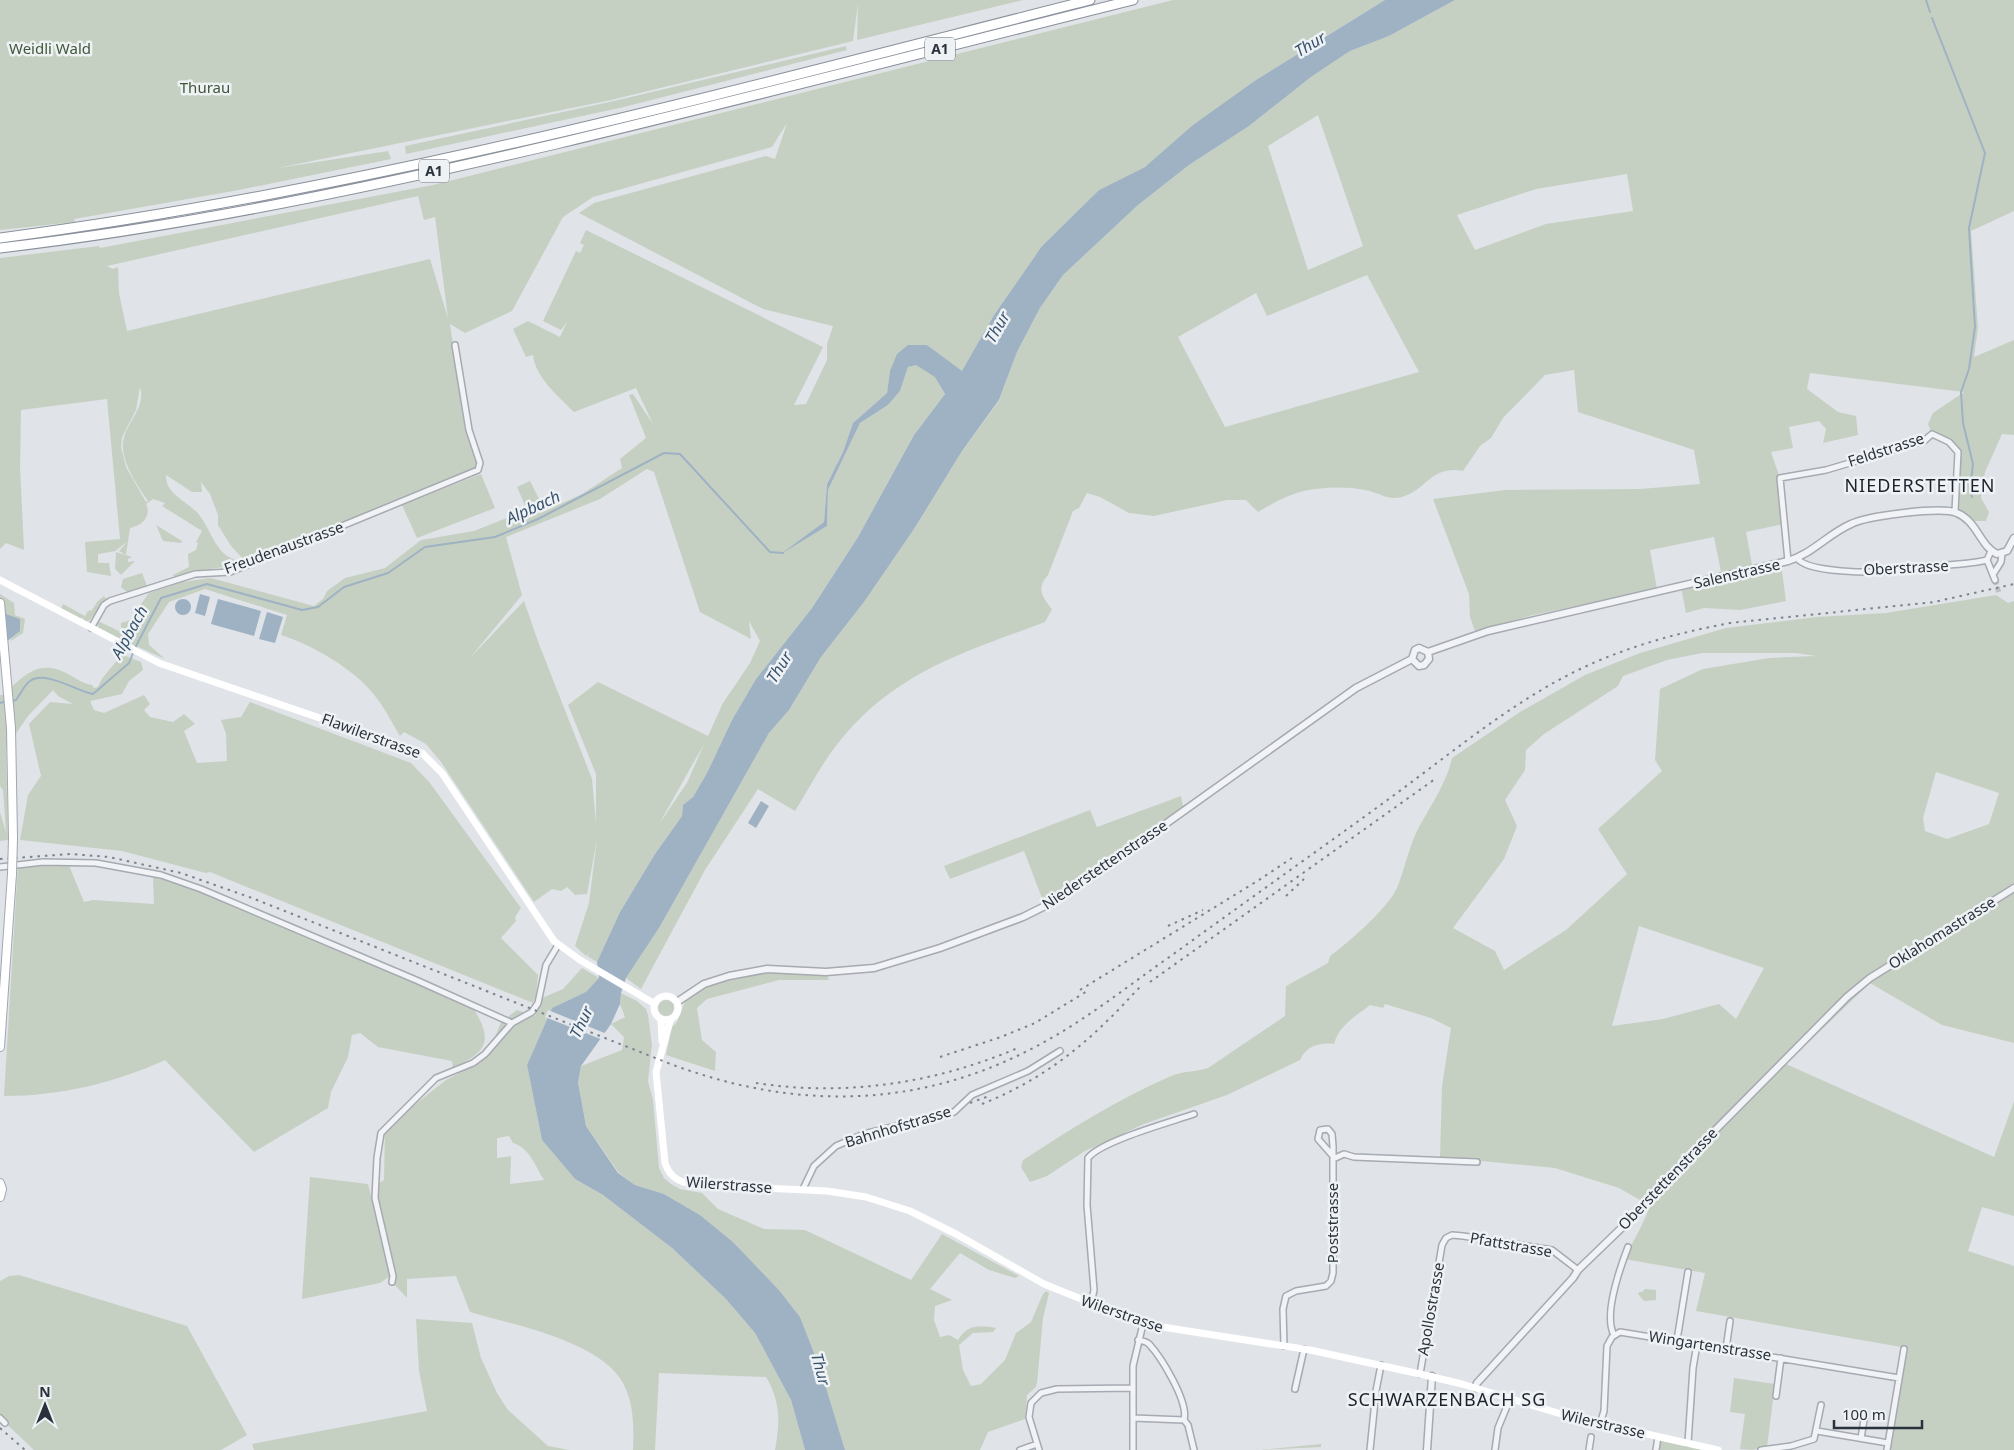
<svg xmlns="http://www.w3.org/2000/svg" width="2014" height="1450" font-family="'Noto Sans',sans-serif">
<rect width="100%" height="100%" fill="#e0e3e7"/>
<path fill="#c6d0c2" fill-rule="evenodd" d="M0,0h1023l-166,40 1,-36 -5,37 -242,59 -333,68 110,-17 3,8 -152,31 -165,29 1,3 -75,8z
M1173,0h212l-129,80 -111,87 -46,23 -57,56 -48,69 -32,57 -35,-27 -37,26 -3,22 -34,30 -10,29 -16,32 -3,38 -35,27 38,-23 1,-36 32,-67 28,-18 12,-14 8,-24 8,-3 18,10 11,20 -31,41 -56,102 -46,71 -56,71 -24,41 -25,53 -14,24 -10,8 -1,11 -27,38 -35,58 -23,50 -10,-6 5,-7 -6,7 -11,-10 14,-43 8,-64 -10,55 -12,1 -8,-8 -6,4 -9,-2 -18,13 -93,-140 -15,-18 -22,-12 -4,4c-8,-13 -15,-28 -25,-40 -19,-26 -64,-52 -94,-61l6,-20 -82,-26 -36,13 -21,32 1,11 16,14 -67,-30v-8l23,11v-9l13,-4 2,-8 13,-18 33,-11 29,-4 103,28 9,-7 4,-8 18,-13 40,-10 36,-28 53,-9 53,-21 -10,-23 13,-6 15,30 37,-17 40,-26 -2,-9 26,-21 -17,-43 4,-1 20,30 -17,-36 -62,24c-15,-15 -39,-35 -41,-57l-7,2 -13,-28 15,-8 32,16 7,-15 -6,8 -18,-9 33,-70 4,2 4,-8 -4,-2 6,-13 237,117 -29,58 12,-1 21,-44v-16l6,-18 -70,-17 -184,-96 15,-10 172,-47 9,3 12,-36 -15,24 -179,50 -30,20 -51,94 -47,22 -15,-9 15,106 12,32 -1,6 -4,2 -225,93 -16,-17 -13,-21v-10l-8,-21 -9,-12 1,10h-10l-26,-17c-1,20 24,27 34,41 12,16 17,42 40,45l1,4 -40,5 -27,7 -1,-2 16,-8 -1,-13 8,-4 2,-7 -2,-1 6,-11 -40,-25 3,-3 -12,-4 -7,5c6,12 -4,22 -16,24l-4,27 -7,-4 8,-9 -12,9 -17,3v9h11l2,13 -24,-4 -2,-30 35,-3 -13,-140 -86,11 -1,57 4,83 -18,-7 -6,6v-291l99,-12 1,2 333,-63zM418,196l6,24 11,-3 13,101 -18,-59 -303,72 -8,-38 -1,-26 -5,2 -6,-3zM140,387c6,19 -11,33 -16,50 -6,21 13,48 24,64l-2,1 -20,-35 -5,-20 1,-10 14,-27zM647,469l7,3 46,140 51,27 -2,-18 11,20 -10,22 -27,40 -15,33 -110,-54 -30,23 28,69v49l-4,-44 -53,-135 -15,-43 -55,58 53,-64 -16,-58 94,-38zM704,744l-17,39 -28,41z
M1455,0h559v211l-43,20 7,97 -4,29 40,-17v95l-12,-1 -17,38 -4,26 8,14 -3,9h-17l-14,-10 3,-59 -9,-10 -17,-8 -4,-10 5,-11 31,-21 -154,-19 -3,16 31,23 18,4 2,19 -35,8 3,-14 -7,-8 -30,6 4,21 -22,4 9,26 4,46 -38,8 7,38 28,-6 5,37 -46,9 -36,-2 -18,5 -5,-26 41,-10 -8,-40 -64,13 7,39 -124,26 -58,16 -5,-14 -1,-23 -36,-95 72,-9 135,-1 60,-5 -6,-34 -116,-38 -4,-42 -29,5 -42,43 -12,20 -11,8 -17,25c-32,-6 -36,19 -61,26 -15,4 -23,-5 -37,-7 -18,-4 -47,-3 -65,2 -14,4 -29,12 -42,20l-12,-12h-19l-73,16 -25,-3 -29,-16 -13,-4 -8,15 -6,3 -25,64c-12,13 -6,22 4,34l-7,13c-78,29 -147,49 -202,115 -19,22 -33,50 -48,74l-37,-22 -53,81 -64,119 -15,-11 33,-50 110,-195 20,-23 32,-53 43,-55 50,-73 48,-78 37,-50 18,-49 23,-44 23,-33 75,-70 51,-40 60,-39 62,-49 39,-26 39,-15zM1318,115l45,131 -55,24 -40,-124zM1627,174l6,37 -87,13 -71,26 -18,-35 79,-26zM1367,275l52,97 -194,55 -47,-90 78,-44 11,23z
M846,46l1,4 -223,57 -218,47 -1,-8 209,-45z
M481,474l14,34 -78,30 -15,-33z
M156,525l26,16 -1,2 -18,-2z
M116,552l16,5 -4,2v3l7,-1 -14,14 -6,-6z
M142,573l5,13 -20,6 -6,-5 2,-8z
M0,594l14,9 1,12 10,4 -2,14 -12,8v-2l8,-8 -19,-19z
M1996,595l12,8 6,-2v442l-72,-18 -72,-42 -84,81 208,93 20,-56v115l-32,-9 -14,44 46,15v184h-124l17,-102 -211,-37 9,-38 -81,-14c6,-12 25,-44 25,-54l-30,-17 -64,-20 -115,-11 2,-71 9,-58 -20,-10 -46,-14 -2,4 -13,-3c-15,12 -31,20 -36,39 -14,-2 -28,2 -34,16l-73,35 -83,29 -59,27 -38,25 -17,6 -9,-15 2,-7c48,-31 95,-61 148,-84 11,-5 25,-4 37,-8l77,-52 1,-30 42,-23 2,-7c18,-13 58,-48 67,-68 8,-20 12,-42 22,-61 12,-22 28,-45 33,-69l68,-46 65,-37 55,-22 86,-25 90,-11 70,-4zM1702,653h94l20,3 -47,2 -66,11 -43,20 -5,71 7,11 -64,58 29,45 -61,56 -62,40 -9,-19 -42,-23 51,-69 13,-33 -12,-26 20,-30 1,-20 18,-16 74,-48 5,-10 44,-16zM1936,772l63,21 -10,31 -42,15 -22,-8 -2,-13zM1639,926l125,42 -28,51 -17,-15 -56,15 -51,7z
M104,596l2,3 -17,22h-5l-1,-3h-4l-18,-9 2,-5 22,12 3,-5 4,-1 5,-8z
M121,654l20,8 2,8 -14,11 -7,13 -32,7 4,9 10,3 40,-18 6,9 -6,6 6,7 23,5 11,-8 11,10 -11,7 13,32 30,-2 -1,-27 -5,-14 20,-3 9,-15 161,61 19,20 91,125 -6,9 1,4 -15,17 37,37 -2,21 -3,7 -323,-131 -4,1 -84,-22 -102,-11 8,-45 13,-19 -12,-52 21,-22 23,2 -15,-8 -5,-6 -25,26 -22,32 2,92 -8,1v-29l6,20 -3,-42 -3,-4v-91h3c21,-19 35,-37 65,-21 9,5 14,9 24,11l2,3 4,-1c3,-10 17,-22 23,-33z
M1342,695l-297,211 -21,-55 -74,28 -6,-13 146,-56 7,17 84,-31 2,10z
M68,863l16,39 9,-2 61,4 -1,-27 48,12 269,114c22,34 22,47 -17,65l-1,-7 -74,-14 -18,-14 -8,2 -4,22 -17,35 -3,16 -74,44 -89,-92c-50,23 -106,36 -161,36l14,-232z
M582,968l17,10 -12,14 -35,16 -25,57 15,75 33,39 28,16 69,53 53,50 30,35 36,67 14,50h-30c5,-27 6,-48 -9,-73l-107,-4 -4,77h-22c1,-23 1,-46 -10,-67 -23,-42 -109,-58 -153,-71l-14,-36 -49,3v19l-15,-16 -17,-96 9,-6 1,-52 61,-48 27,-14 17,-16 11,-28 16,-12 18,6 7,-18 21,-9zM509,1136l4,7c17,5 22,23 31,37l-34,4 1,-28 -14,2v-20z
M748,972h78l3,8h-50l-72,19 -10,9 5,32 14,12 -1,19 -49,-16 6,-28 5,-5 10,-26 17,-12z
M621,993l16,8 9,8 2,6 4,30 -4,36 5,19 6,68 5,10 7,6 9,5 22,4 16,16 46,20 41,1 106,50 31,-46 77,42 -4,2 -26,-8 -29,-17 -30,36 22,11 -17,6 -1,14 6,17 9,-2 9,5c9,-16 22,-15 38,-12l-3,4 -20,1 -14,12 4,25 8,16 10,-2 24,-24 11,-27 15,-11 12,-28 3,-3 3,2 -6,25 -6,65 -1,4 -9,8 -2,24 -37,13 -8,18h-135l-25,-82 -20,-51 -21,-27 -46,-48 -33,-27 -36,-21 -29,-9 -16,-12 -33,-47 -8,-44 3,-16 41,-16 2,-13 -13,-13 14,-7 -5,-13z
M658 1008a8 8 0 1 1 16 0a8 8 0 1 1-16 0Z
M310,1177l58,7 22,92 -10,7 -78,16z
M19,1275l168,51 60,109 -26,15h-187l-34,-32v-137l9,-5z
M1645,1289l11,1v10l-12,1 -6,-7 1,-2h3z
M416,1319l56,4 9,35 16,35 11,17 40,36 21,4h-315l-2,-6 175,-33 -8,-40z
M1734,1378l41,6 -8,63 -15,3 -12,-1 5,-35 -15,-2z
M1662,1441l41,9h-45l1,-7z
M1321,1444v3l-62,3z"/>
<path fill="#9eb2c3" d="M1385,0h70l-66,36 -39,15 -39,26 -62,49 -60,39 -51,40 -75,70 -23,33 -23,44 -18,48 -37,51 -48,78 -50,73 -43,55 -32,53 -20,23 -110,195 -33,50 -5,15 -1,11 -9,20 -30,42 -3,16 8,44 32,47 17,12 29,9 36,21 33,27 46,48 21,27 20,51 25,82h-40l-14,-50 -36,-67 -30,-35 -53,-50 -69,-53 -28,-16 -33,-39 -15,-75 25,-57 34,-16 13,-14 -2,-16 23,-50 35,-58 27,-38 1,-11 10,-8 14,-24 25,-53 24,-41 56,-71 46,-71 56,-102 31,-41 -10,-17 -19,-12 -8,2 -8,24 -12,14 -28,18 -32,67 -1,36 -46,28 43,-32 3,-38 16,-32 10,-29 34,-30 3,-22 7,-17 11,-9h19l35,26 32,-56 48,-69 57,-56 46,-23 48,-42 63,-45z
M200,594l10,3 -5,19 -10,-3z
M175 607a8 8 0 1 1 16 0a8 8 0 1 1-16 0Z
M218,599l43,12 -7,25 -43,-12z
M0,612l20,7v12l-20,16z
M267,612l16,5 -8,26 -16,-4z
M761,801l8,5 -13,22 -8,-5z"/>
<path fill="#e0e3e7" d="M548,1010l59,24 -4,6 -58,-23z"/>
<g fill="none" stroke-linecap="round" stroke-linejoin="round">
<path stroke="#9eb2c3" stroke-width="2" d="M1926,0l4,12
M1932,18l53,135 -16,75 6,99 -6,42 -8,23 2,31 10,41 -3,25 2,8
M135,648l26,-50 46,-14 95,26 16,-3 26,-20 44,-14 37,-26 70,-10 43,-18 126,-66 16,1 90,98 13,1
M12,701l4,-1c4,-5 8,-15 14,-19 16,-11 46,10 63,13l36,-31 4,-10
M0,703l7,-2"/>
<path stroke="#bcc0c5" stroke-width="5" stroke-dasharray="5 2.5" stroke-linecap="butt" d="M1995,580l4,13"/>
<defs>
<path id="minor" d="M1991,551l-4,9 8,20
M1797,558c10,15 76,15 94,13 12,-1 23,-4 34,-5 22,-1 41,-1 62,-6
M1788,561l-8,-83 46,-8 98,-29 8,-7 17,8 9,10 -3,59
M1994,573l7,-11 1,-8
M91,628l13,-23 6,-4 85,-27 35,-2 248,-102 2,-7 -11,-33 -14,-85
M0,867l43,-5 53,1 65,12 40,14 215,91 96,43
M1333,1159l11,-5 10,3 123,5
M803,1189l11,-23 22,-20 28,-12 90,-22 18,-17 56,-24 32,-20
M392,1282l1,-6 -18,-78 2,-40 4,-25 55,-55 37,-15 12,-9 27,-31 20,-11 6,-9 8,-38 12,-20
M1091,1304l3,-14 -7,-85 1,-47c13,-17 83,-36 106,-44
M1614,1335c-11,-20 6,-67 14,-88
M1138,1340c4,1 8,1 11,4 12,13 40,58 35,76
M1677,1340l11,-68
M1284,1346l-1,-37 3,-13 10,-5 30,-5 5,-5 2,-8v-127l-1,-12 -4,-5 -8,1 -2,9 15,17
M1726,1349l4,-28
M1420,1374l22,-129 4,-7 6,-3 11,1 89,14 26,20
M1295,1389l9,-40
M1776,1396l5,-38
M0,1418l5,5
M1133,1418l51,2
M1184,1420l4,5 6,25
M1600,1424l4,-13 3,-65 5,-9 8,-5 279,46
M1817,1431l71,12
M1861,1438l4,-24
M1688,1443l5,-75 4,-24
M1020,1450l17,-6
M1039,1450l-10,-33 2,-14 10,-10 16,-4 75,-1
M1133,1450v-84l10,-42
M1370,1450l6,-59 5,-26
M1495,1450l3,-22 12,-29
M1589,1450l2,-13
M1656,1450l2,-13
M1761,1450l30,-4 23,-7 7,-34
M1887,1450l17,-101"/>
<path id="tertiary" d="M1428,652l60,-21 300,-70c24,-7 40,-27 63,-37 16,-8 91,-18 106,-11 20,8 23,33 40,41l10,-3 7,-13
M1412,659l7,7 5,-1 5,-6 -1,-7
M1412,659l3,-9 4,-2 9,4
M677,1002l27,-18 25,-8 38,-7 59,3 48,-4 66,-20 83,-31 26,-13 45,-29 262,-187 56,-29
M1475,1388l2,-5 96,-105 5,-8 59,-57 19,-23 191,-193 23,-19 144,-90
M1427,1450l5,-74"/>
<path id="primary" d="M0,603l11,125 2,110
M0,1047l12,-173
M0,1183l2,6 -2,8"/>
<path id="motorway" d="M0,238c369,-48 730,-147 1090,-238
M0,248c187,-22 372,-61 556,-104 193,-46 385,-96 577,-144"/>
</defs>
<use href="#minor" stroke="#a6aab1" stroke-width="8"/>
<use href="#tertiary" stroke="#a6aab1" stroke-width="9"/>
<use href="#primary" stroke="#a0a8b1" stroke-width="10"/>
<use href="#motorway" stroke="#89919c" stroke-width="11"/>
<use href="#minor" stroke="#f2f3f6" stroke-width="5"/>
<use href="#tertiary" stroke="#f2f3f6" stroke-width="6"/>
<path stroke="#fff" stroke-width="7" d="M0,580l159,83 263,90 20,20 112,168 26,19 75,44
M654 1008a12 12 0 1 1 24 0a12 12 0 1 1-24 0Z
M661,1020l1,21
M670,1021l-14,51 9,91c5,16 17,20 32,22l130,6 39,6 44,14 46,23 88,50 99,40 167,26 110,24 42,10 109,33 147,33"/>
<use href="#primary" stroke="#fff" stroke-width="8"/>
<use href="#motorway" stroke="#fff" stroke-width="9"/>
<path stroke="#7b838f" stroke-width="2" stroke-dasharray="2.5 5" stroke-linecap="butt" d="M0,859l71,-5 38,3 72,16 71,25 416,165c124,47 248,47 367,-16 50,-26 94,-62 140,-94 70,-51 141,-101 211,-152 66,-48 131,-104 205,-137 45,-20 91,-32 139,-41l204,-21 80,-18
M1286,896l18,-17
M1168,926l35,-16
M1150,982l285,-203
M1080,990l179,-110 33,-22
M940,1057l61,-20 34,-14 54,-33
M756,1083c90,14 181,0 264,-36
M970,1103l19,-7
M982,1104c48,-19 89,-47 126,-84 11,-10 21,-22 32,-33
M0,1428l25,22"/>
<defs>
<path id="primary-bridge" d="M12,874l1,-36"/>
</defs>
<use href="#primary-bridge" stroke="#a0a8b1" stroke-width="10" stroke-linecap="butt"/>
<use href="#primary-bridge" stroke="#fff" stroke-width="8"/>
</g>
<g text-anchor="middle" stroke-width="5" stroke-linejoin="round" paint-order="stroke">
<g fill="#eff2f5" stroke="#656c74" stroke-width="1">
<rect x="925" y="37.5" width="30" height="23" rx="4"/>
<rect x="419" y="159.5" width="30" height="23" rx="4"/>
</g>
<g font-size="14" font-weight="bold" fill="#2a323d">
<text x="940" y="54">A1</text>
<text x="434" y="176">A1</text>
</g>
<g font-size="15" fill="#405739" stroke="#eff2f5">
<text x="50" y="54">Weidli Wald</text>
<text x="205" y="93">Thurau</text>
</g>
<g font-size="15" fill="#2a323d" stroke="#eff2f5">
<text transform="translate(1886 450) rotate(-18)" y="5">Feldstrasse</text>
<text transform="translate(284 548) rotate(-20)" y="5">Freudenaustrasse</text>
<text transform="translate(1906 568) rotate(-3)" y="5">Oberstrasse</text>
<text transform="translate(1737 574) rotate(-13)" y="5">Salenstrasse</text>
<text transform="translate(371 736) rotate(20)" y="5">Flawilerstrasse</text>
<text transform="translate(1105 865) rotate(-34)" y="5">Niederstettenstrasse</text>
<text transform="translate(1942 933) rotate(-32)" y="5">Oklahomastrasse</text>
<text transform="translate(898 1127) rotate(-17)" y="5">Bahnhofstrasse</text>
<text transform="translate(1668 1179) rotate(-46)" y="5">Oberstettenstrasse</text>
<text transform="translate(729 1185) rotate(4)" y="5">Wilerstrasse</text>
<text transform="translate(1333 1223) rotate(-90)" y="5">Poststrasse</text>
<text transform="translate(1511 1245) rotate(10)" y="5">Pfattstrasse</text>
<text transform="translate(1431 1309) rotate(-80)" y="5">Apollostrasse</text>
<text transform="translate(1122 1314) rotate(19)" y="5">Wilerstrasse</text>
<text transform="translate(1710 1346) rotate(9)" y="5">Wingartenstrasse</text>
<text transform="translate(1603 1424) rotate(13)" y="5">Wilerstrasse</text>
</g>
<g font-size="16" font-style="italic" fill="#38526c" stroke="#eff2f5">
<text transform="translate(1310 44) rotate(-31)" y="6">Thur</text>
<text transform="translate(997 327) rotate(-60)" y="6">Thur</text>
<text transform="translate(533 507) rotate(-25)" y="6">Alpbach</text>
<text transform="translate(129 632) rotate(-61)" y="6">Alpbach</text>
<text transform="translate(779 667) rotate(-58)" y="6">Thur</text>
<text transform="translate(581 1022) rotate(-64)" y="6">Thur</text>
<text transform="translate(821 1369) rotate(75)" y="6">Thur</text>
</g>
<g font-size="18" letter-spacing="1" fill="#1c232d" stroke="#eff2f5">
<text x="1920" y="492">NIEDERSTETTEN</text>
<text x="1447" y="1406">SCHWARZENBACH SG</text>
</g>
</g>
<g transform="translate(45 1405)" stroke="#eff2f5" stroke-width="4" paint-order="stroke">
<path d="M0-4L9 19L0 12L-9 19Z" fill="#2a323d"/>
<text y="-8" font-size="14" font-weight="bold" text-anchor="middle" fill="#2a323d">N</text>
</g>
<path d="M1834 1420v8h88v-8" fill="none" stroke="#2a323d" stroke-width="2.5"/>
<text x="1842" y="1420" font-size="15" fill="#2a323d" stroke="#eff2f5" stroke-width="4" paint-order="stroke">100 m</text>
</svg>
